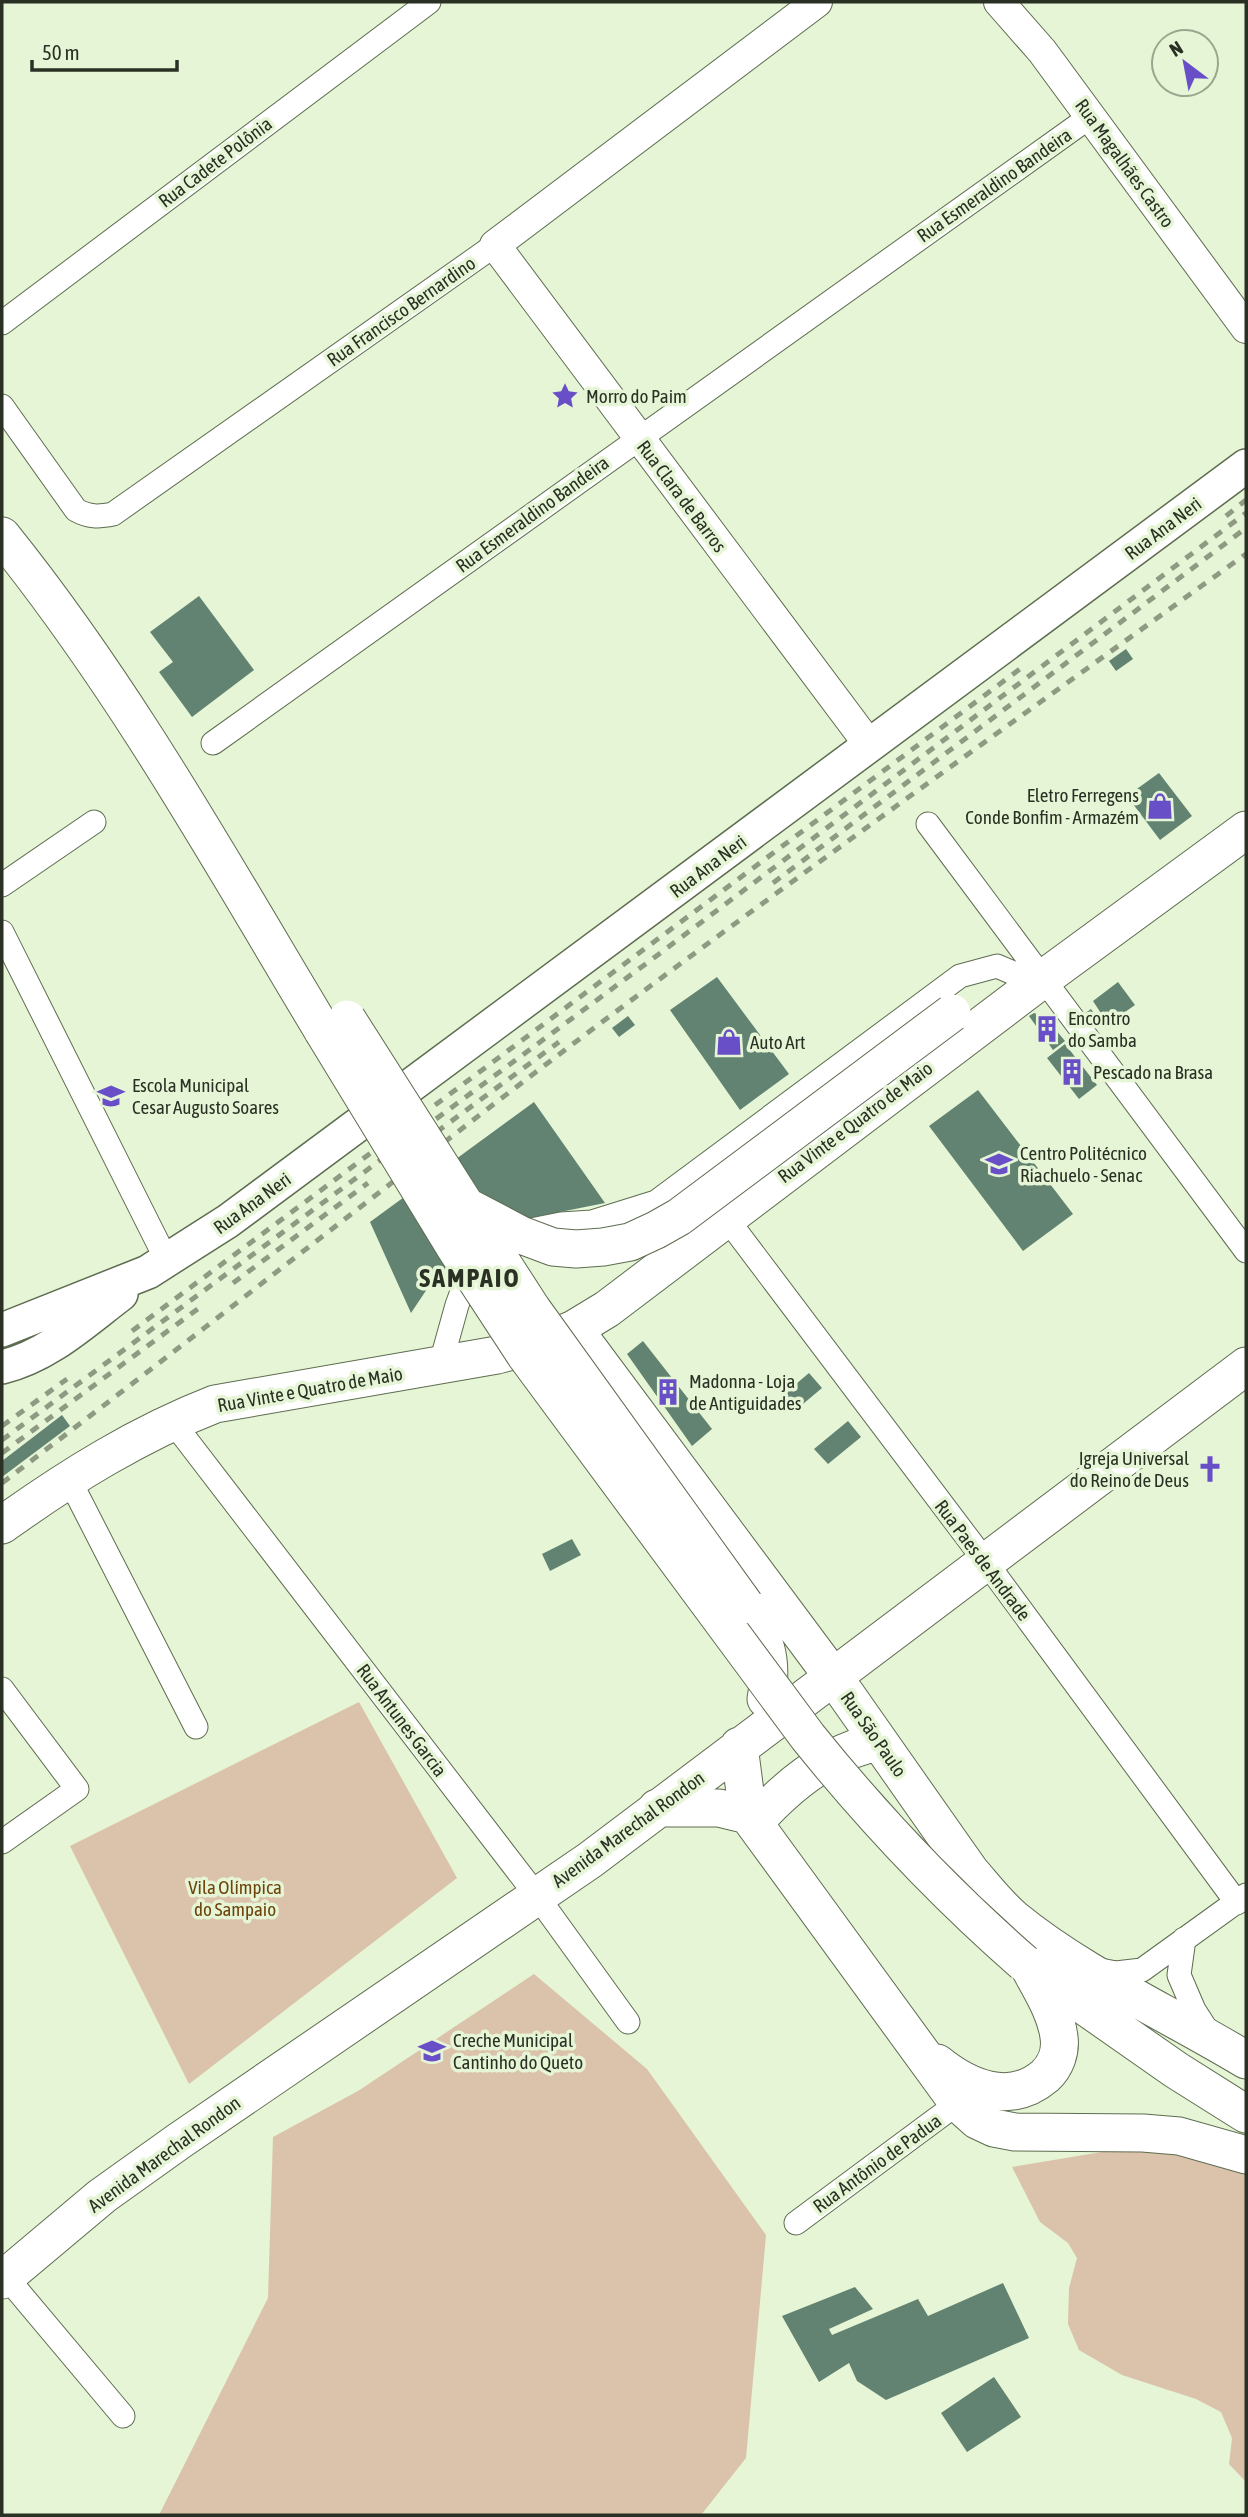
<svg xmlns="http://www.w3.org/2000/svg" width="1248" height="2517" font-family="'Asap Condensed',sans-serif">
<rect width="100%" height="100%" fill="#e5f5d5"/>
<path fill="#dbc2ab" d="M359,1702l98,176 -268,206 -119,-238z
M534,1974l113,95 119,166 -20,223 -45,57h-542l109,-217 5,-161 85,-46z
M1156,2143l90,26v313l-17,-18 3,-26 -11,-26 -25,-13 -74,-24 -43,-25 -11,-26 1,-36 8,-30 -9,-15 -28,-21 -28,-55z"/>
<path fill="#628371" d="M199,596l55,74 -62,47 -33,-45 14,-10 -23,-30z
M1126,649l7,10 -17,12 -7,-10z
M1159,773l33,43 -32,24 -33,-44z
M717,977l72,97 -49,36 -70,-100z
M1118,982l17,23 -27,19 -15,-23z
M1091,1009l10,15 -7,4 -10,-14z
M1034,1013l11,4 20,24 -12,9 -24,-34z
M628,1016l7,9 -16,12 -7,-9z
M1065,1044l32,41 -18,14 -32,-41z
M978,1090l95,124 -50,37 -94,-125z
M534,1102l71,101 -85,17 -69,48 -2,17 -12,-11 -26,39 -41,-91z
M643,1341l69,88 -20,17 -65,-92z
M809,1373l13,15 -25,21 -13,-15z
M62,1415l8,11 -68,51v-16z
M848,1421l13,16 -33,27 -14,-15z
M572,1539l9,16 -31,16 -8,-17z
M1003,2283l26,55 -143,62 -29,-19 -8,-18 -30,19 -37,-66 73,-29 18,22 -44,20 3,6 86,-36 10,17z
M994,2377l27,40 -54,35 -26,-39z"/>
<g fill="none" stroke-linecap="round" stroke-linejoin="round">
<defs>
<path id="minor" d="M2,323l427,-321
M2,406l74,104c13,7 22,7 37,4l382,-269
M213,743l878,-627
M928,824l318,427
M2,885l92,-63
M2,932l165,329
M727,1219l258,342 252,342
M521,1232l40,-8 31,-2 64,-20 304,-226 37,-10 23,10
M440,1366l17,-61 16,-43
M172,1421l365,475 91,126
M69,1479l127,248
M2,1689l75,100 -75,53
M1184,1939l-5,36 15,35 16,25
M1095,1969l21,4 26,-3 104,-75
M796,2223l162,-120
M2,2272l121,144"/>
<path id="tertiary" d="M817,2l-322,243 375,501
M999,2l43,49 204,277"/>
<path id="secondary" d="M2,1330l146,-58 80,-51 1018,-755
M2,1367c46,-11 82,-45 119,-73"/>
<path id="primary" d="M2,536c124,154 220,327 321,495
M574,1329l271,364 125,178c14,16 27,33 43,47 68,56 157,96 233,142
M2,1525c67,-48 136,-91 213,-121l282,-49 42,-11 35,-15 33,-20 437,-331 202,-148
M745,1605c20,32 29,55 21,94
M739,1746l9,69 210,288 19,17 17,8 21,4 128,1 36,3 67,19
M657,1808h62l29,7
M754,1823c33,-37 75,-72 125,-81
M1033,1970l143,100 70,44
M937,2063c31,25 73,43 108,13 11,-10 16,-25 14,-39 -3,-25 -19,-49 -30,-70
M2,2280l100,-84 77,-55 411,-281 656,-494"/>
</defs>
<use href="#minor" stroke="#5e6c50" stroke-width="25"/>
<use href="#tertiary" stroke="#5e6c50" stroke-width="32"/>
<use href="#secondary" stroke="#5e6c50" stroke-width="36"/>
<use href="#primary" stroke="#5e6c50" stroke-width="39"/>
<use href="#minor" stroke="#fff" stroke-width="23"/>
<use href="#tertiary" stroke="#fff" stroke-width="30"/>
<use href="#secondary" stroke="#fff" stroke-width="33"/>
<use href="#primary" stroke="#fff" stroke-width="37"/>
<path stroke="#8f9a83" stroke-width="5" stroke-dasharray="9 9" stroke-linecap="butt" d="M1226,516l20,-16
M773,883l473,-355
M393,1164l166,-122
M233,1283l135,-100
M132,1331l892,-665
M2,1426l65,-47
M2,1440l653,-483 591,-444
M2,1453l197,-145
M2,1483c201,-152 398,-309 600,-461 213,-159 429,-313 644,-468"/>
<defs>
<path id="primary-bridge" d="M347,1019l119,187 55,29 32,12 23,2 27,-2 27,-5 26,-12 23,-13 273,-204
M323,1031l133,218 70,107 282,381c66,82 137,157 216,226
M468,1210l64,99 213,296"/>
</defs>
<use href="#primary-bridge" stroke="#5e6c50" stroke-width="39" stroke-linecap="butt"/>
<use href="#primary-bridge" stroke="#fff" stroke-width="37"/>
</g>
<defs>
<symbol id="sight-bare" viewBox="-9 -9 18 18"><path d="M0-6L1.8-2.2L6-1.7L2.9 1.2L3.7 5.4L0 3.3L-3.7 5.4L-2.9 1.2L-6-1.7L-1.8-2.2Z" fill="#684fc8" stroke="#e5f5d5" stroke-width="2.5" paint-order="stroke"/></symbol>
<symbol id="shop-bare" viewBox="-9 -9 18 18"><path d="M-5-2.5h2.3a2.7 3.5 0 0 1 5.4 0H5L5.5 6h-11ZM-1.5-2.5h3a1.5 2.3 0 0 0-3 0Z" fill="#684fc8" stroke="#e5f5d5" stroke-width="2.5" paint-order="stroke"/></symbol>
<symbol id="building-bare" viewBox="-9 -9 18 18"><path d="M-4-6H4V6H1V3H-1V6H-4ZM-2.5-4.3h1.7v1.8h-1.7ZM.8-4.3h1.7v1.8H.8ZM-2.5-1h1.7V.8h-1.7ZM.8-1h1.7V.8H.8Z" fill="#684fc8" stroke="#e5f5d5" stroke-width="2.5" paint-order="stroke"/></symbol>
<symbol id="school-bare" viewBox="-9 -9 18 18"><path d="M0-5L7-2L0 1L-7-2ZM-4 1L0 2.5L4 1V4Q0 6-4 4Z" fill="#684fc8" stroke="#e5f5d5" stroke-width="2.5" paint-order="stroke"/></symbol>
<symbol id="university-bare" viewBox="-9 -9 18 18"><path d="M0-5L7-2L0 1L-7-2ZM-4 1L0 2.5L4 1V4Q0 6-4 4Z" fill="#684fc8" stroke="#e5f5d5" stroke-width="2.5" paint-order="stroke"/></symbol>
<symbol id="church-bare" viewBox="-9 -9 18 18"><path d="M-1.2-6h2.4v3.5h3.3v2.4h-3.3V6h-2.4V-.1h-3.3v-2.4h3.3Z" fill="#684fc8" stroke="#e5f5d5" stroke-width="2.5" paint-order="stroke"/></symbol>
</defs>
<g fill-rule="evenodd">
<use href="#sight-bare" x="546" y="377" width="38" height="38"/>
<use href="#shop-bare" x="1141" y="787" width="38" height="38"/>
<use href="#building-bare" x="1028" y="1010" width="38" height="38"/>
<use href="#shop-bare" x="710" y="1023" width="38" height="38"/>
<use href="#building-bare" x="1053" y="1053" width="38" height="38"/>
<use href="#school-bare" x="92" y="1077" width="38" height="38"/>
<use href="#university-bare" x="980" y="1145" width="38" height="38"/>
<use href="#building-bare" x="649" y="1373" width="38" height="38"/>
<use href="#church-bare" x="1191" y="1450" width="38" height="38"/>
<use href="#school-bare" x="413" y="2032" width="38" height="38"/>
</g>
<g text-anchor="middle" stroke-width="7" stroke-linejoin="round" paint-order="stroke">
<g font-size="19" fill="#2a3024" stroke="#e5f5d5">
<text transform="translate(215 162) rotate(-37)" y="7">Rua Cadete Polônia</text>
<text transform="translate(1125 163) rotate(54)" y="7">Rua Magalhães Castro</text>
<text transform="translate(994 185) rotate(-35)" y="7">Rua Esmeraldino Bandeira</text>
<text transform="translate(401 311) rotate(-35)" y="7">Rua Francisco Bernardino</text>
<text transform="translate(682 496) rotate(53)" y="7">Rua Clara de Barros</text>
<text transform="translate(532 514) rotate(-36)" y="7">Rua Esmeraldino Bandeira</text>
<text transform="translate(1163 528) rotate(-37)" y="7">Rua Ana Neri</text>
<text transform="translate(708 866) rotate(-37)" y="7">Rua Ana Neri</text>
<text transform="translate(855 1122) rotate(-37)" y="7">Rua Vinte e Quatro de Maio</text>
<text transform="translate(252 1203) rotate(-36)" y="7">Rua Ana Neri</text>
<text transform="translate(310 1389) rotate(-10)" y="7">Rua Vinte e Quatro de Maio</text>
<text transform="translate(983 1560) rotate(53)" y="7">Rua Paes de Andrade</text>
<text transform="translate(402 1720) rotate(53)" y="7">Rua Antunes Garcia</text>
<text transform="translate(874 1734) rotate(55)" y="7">Rua São Paulo</text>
<text transform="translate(628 1829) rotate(-36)" y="7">Avenida Marechal Rondon</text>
<text transform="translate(164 2154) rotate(-36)" y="7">Avenida Marechal Rondon</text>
<text transform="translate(877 2163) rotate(-36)" y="7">Rua Antônio de Padua</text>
</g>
<g font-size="19" fill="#2a3024" stroke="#e5f5d5" text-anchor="start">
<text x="586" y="403">Morro do Paim</text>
<text x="1139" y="802" text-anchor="end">Eletro Ferregens<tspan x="1139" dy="22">Conde Bonfim - Armazém</tspan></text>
<text x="1068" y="1025">Encontro<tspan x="1068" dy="22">do Samba</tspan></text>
<text x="750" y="1049">Auto Art</text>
<text x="1093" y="1079">Pescado na Brasa</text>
<text x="132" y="1092">Escola Municipal<tspan x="132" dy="22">Cesar Augusto Soares</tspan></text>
<text x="1020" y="1160">Centro Politécnico<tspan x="1020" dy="22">Riachuelo - Senac</tspan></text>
<text x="689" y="1388">Madonna - Loja<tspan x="689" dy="22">de Antiguidades</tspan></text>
<text x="1189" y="1465" text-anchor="end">Igreja Universal<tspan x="1189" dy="22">do Reino de Deus</tspan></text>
<text x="453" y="2047">Creche Municipal<tspan x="453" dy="22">Cantinho do Queto</tspan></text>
</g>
<g font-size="19" fill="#6e430c" stroke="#e5f5d5">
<text x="235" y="1894">Vila Olímpica<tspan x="235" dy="22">do Sampaio</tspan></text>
</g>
<g font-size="26" font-weight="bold" letter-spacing="2" fill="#2a3024" stroke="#e5f5d5">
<text x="470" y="1287">SAMPAIO</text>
</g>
</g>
<rect width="1248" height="2517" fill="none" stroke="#2a3024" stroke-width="7"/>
<g transform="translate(1185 63) rotate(328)"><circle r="33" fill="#e5f5d5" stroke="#9aa68e" stroke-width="2"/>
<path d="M0-5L12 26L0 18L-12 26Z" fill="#684fc8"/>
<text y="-10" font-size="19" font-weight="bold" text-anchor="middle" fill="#2a3024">N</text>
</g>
<path d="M32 60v10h145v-10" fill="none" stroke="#2a3024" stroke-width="3.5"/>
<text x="42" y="60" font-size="21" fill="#2a3024" stroke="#e5f5d5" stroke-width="5" paint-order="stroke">50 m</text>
</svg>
